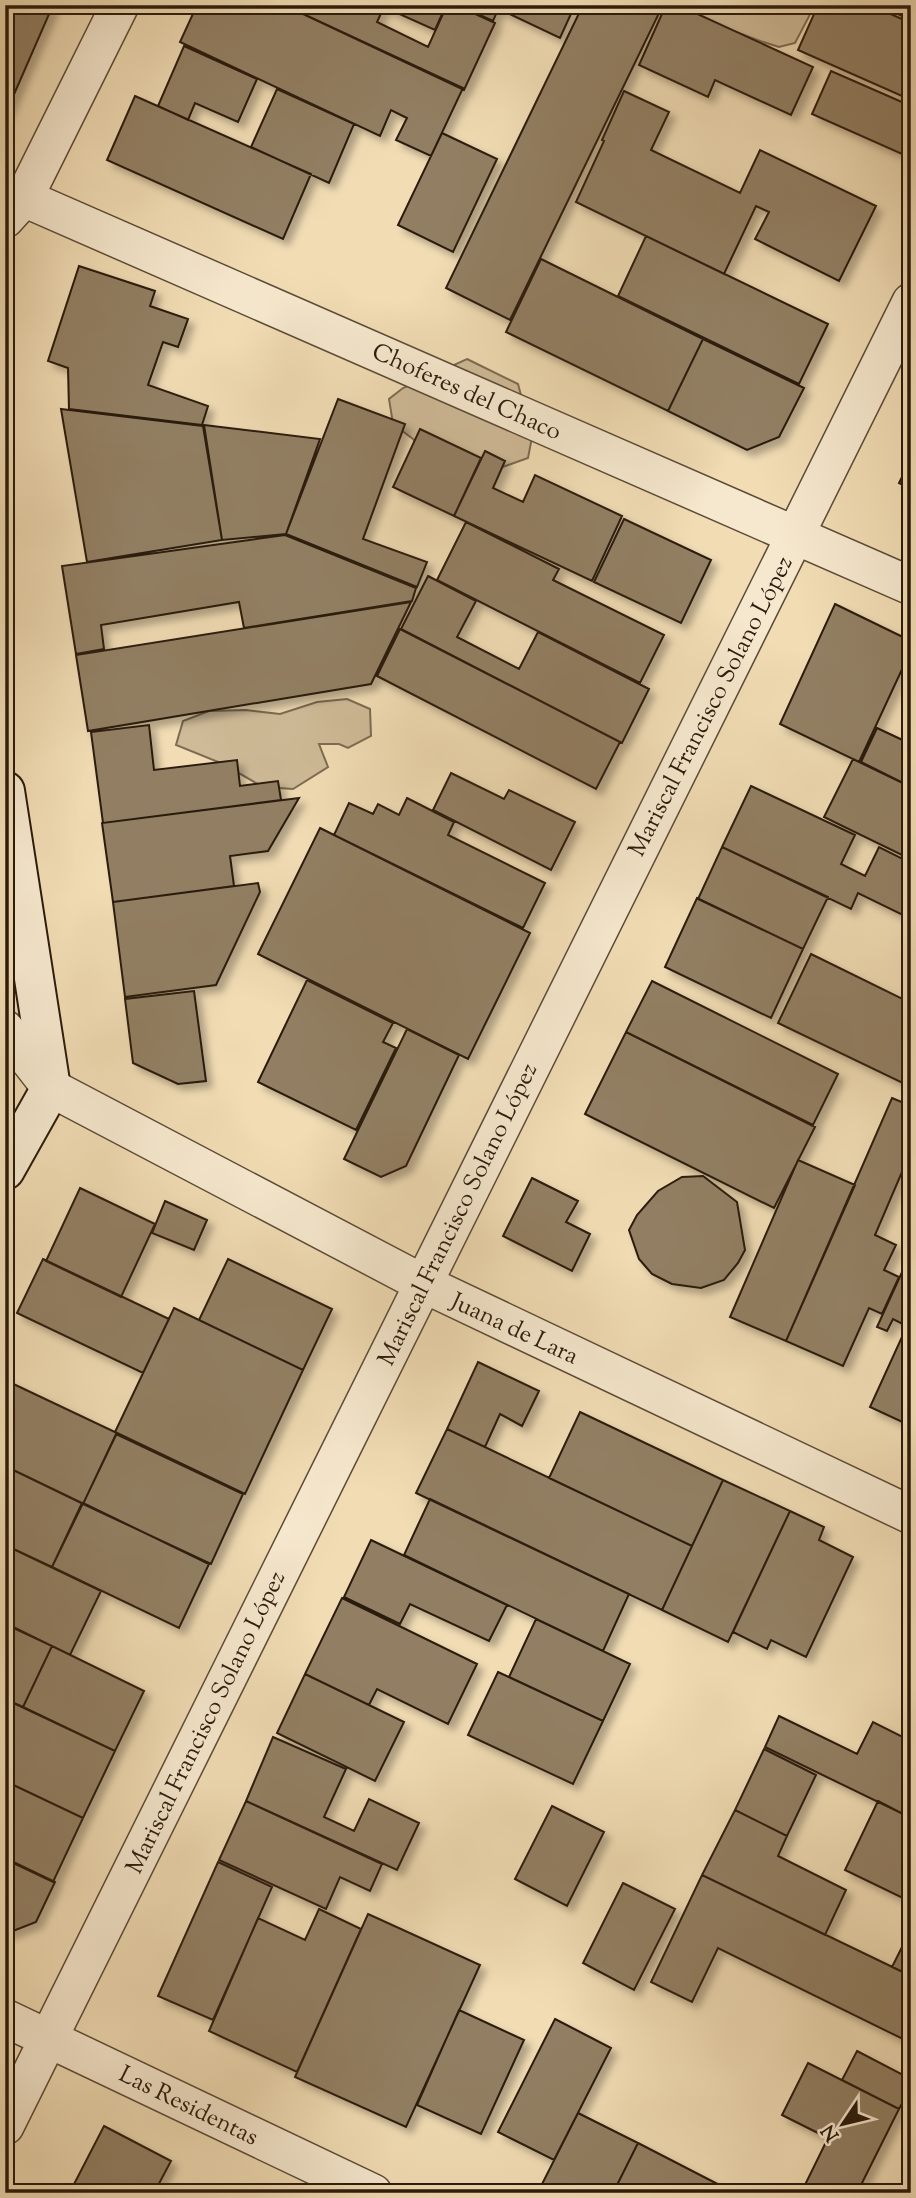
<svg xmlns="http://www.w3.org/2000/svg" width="916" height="2198" font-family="'Sorts Mill Goudy',serif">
<defs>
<filter id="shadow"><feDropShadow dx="6" dy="6" stdDeviation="3.5" flood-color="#0004"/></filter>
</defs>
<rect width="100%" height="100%" fill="#f1dcb4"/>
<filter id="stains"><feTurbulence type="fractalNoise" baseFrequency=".00286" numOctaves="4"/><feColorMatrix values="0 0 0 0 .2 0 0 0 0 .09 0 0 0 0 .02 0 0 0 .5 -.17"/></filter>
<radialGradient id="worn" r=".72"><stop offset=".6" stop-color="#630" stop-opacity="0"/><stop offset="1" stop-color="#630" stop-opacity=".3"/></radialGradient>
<path fill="#cfbb98" stroke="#7d6b52" stroke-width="2" d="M683,5h132l-20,38 -16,4 -19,-6 -48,-18z
M467,359l51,25 14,53 -4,21 -65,23 -23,-11 -27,-31 -20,-15 -4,-25 14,-11z
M347,699l23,10 1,27 -23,12 -9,-4h-20l9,23 -35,22 -30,-2 -40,-23 -47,-19 7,-24 26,-10 37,-1 34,4 37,-12z"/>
<path fill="#927f64" stroke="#2b1b0d" stroke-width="2" filter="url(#shadow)" d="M5,5h48l-48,110z
M197,5h87l179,83 -32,68 -35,-16 11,-22 -16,-8 -11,26 -200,-94z
M284,5h162l-11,25 -51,-23 -7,15 51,25 19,-42h9l39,18 -31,67z
M458,5h42l-7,16z
M501,5h74l-15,33 -61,-29z
M583,5h80l-153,315 -64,-32z
M666,5h12l135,62 -22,48 -76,-35 -7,17 -69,-32z
M818,5h52l41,18v77l-113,-50z
M878,5h33v15z
M184,46l73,33 -19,43 -43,-19 -7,17 -30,-14z
M831,71l80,35v29l-9,19 -90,-40z
M277,89l77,35 -25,59 -78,-36z
M624,91l45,21 -18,38 89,43 20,-43 116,56 -37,75 -84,-42 14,-27 -13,-6 -32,68 -148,-72 28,-61 -2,-1z
M135,96l176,78 -28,65 -176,-79z
M442,133l55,26 -44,93 -55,-27z
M646,236l182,88 -29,60 -181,-88z
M541,259l162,80 -35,72 -162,-79z
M79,266l76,25 -5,15 38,13 -10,28 -15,-5 -15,43 60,21 -6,19 -133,-16 -1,-41 -20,-7z
M703,339l101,49 -25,49 -32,13 -79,-39z
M338,399l67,25 -42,115 64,23 -10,25 -131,-53z
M61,409l142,17 19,114 -135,22z
M204,425l116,14 -34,95 -64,6z
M420,429l61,29 -27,58 -61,-29z
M485,451l20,10 -12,27 30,14 12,-27 87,41 -30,65 -138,-65z
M911,459v30l-12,-6z
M624,519l87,41 -30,63 -87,-41z
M466,522l93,47 -6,11 111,55 -24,48 -203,-103z
M285,535l131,53 -4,13 -168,27 -5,-26 -138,23 3,24 -28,5 -14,-88z
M428,576l48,25 -19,36 62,32 19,-37 111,57 -27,54 -221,-114z
M411,602l-40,82 -283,47 -12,-76z
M835,604l76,37v9l-52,112 -79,-38z
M400,629l220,113 -24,47 -219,-113z
M149,725l5,45 83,-10 3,26 38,-5 3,19 -178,23 -12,-91z
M877,728l34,16v43l-50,-25z
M853,759l58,28v59l-5,11 -82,-40z
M451,773l53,26 5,-9 66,32 -24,48 -118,-60z
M751,786l104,49 -14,29 24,12 14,-29 32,16v56l-53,-26 -7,16 -129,-62z
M299,798l-31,53 -38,5 4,30 -121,16 -11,-79z
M407,798l47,24 -6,13 97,48 -22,45 -189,-93 15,-32 24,11 5,-10 21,11z
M320,828l210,105 -62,126 -210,-105z
M722,847l106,50 -25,52 -105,-50z
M258,883l2,9 -44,93 -91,12 -12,-95z
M697,898l106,51 -32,69 -106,-51z
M811,954l100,49v84l-133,-64z
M307,980l86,43 -10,19 13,6 -40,82 -98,-48z
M652,981l186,93 -25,51 -187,-93z
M194,991l12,90 -28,3 -45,-21 -8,-64z
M407,1029l52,26 -53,111 -25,11 -37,-18z
M626,1032l189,95 -41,81 -189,-94z
M892,1098l19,8v45l-36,84 21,10 -12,25 15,7 -17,37 -13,-6 -26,58 -57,-25z
M798,1160l57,25 -69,156 -56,-24z
M703,1176l34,26 8,48 -7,13 -14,17 -23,8 -29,-4 -20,-10 -13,-15 -10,-29 8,-15 21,-24 24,-14z
M532,1178l46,23 -12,21 24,12 -18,37 -69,-35z
M80,1188l75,36 -34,73 -75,-36z
M165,1201l42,19 -13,30 -42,-17z
M43,1259l126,60 -26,54 -126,-60z
M228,1259l104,50 -29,61 -104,-50z
M908,1259l3,1v166l-41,-19 37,-81 -14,-7 -6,12 -10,-4z
M174,1308l129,62 -58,124 -130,-62z
M478,1362l61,29 -17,35 -22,-12 -15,33 -38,-18z
M5,1380l112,53 -34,71 -78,-38z
M580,1412l143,68 -31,66 -143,-68z
M447,1429l245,117 -30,64 -246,-117z
M116,1434l127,60 -32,70 -128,-60z
M5,1466l77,37 -30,64 -47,-22z
M723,1480l67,31 -62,131 -66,-32z
M430,1499l199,95 -26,57 -199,-96z
M83,1503l126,61 -30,64 -127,-61z
M790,1511l34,16 -5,13 34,17 -47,100 -35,-17 -4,9 -34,-17z
M371,1540l136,65 -18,36 -79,-37 -10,20 -56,-27z
M5,1545l96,46 -31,64 -65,-32z
M342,1598l135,66 -29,60 -71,-35 -8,16 -64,-31z
M536,1619l94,45 -27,57 -94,-44z
M5,1624l47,22 -29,61 -18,-8z
M52,1646l92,45 -29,60 -92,-44z
M498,1672l105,49 -30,63 -105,-49z
M305,1674l99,48 -29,59 -98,-48z
M5,1699l110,52 -32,67 -78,-37z
M779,1716l78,38 16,-32 38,19v77l-146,-71z
M273,1737l73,32 -22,48 30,14 15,-32 50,24 -22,47 -151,-69z
M764,1749l52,26 -29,61 -52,-26z
M5,1781l78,37 -30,64 -48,-23z
M246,1801l136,63 -12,27 -30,-14 -14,32 -107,-49z
M878,1801l33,17v84l-66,-32z
M552,1806l52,26 -37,74 -52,-27z
M735,1810l52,26 -9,20 68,34 -21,45 -123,-60z
M5,1858l50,24 -19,40 -28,11 -3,-1z
M218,1862l54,25 -59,133 -55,-24z
M702,1875l209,101v67l-193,-95 -26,54 -41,-20z
M623,1883l52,26 -41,81 -51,-27z
M319,1909l42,20 -64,143 -88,-41 49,-113 47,22z
M368,1914l112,51 -74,162 -111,-50z
M911,1929v47l-19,-9z
M459,2010l65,30 -43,94 -64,-29z
M555,2019l56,29 -57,112 -56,-28z
M857,2051l54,28v8l-12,22 -57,-29z
M808,2063l91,46 -42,84h-56l27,-55 -46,-23z
M578,2113l60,30 -25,50h-68l-6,-3z
M104,2126l67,35 -17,32h-79l-4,-3z
M638,2143l97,50h-122z"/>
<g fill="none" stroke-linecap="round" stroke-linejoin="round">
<defs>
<path id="minor" d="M24,198l887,388
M5,219l19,-21 96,-193
M5,1029l46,59 371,195 489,232
M5,2018l368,175
M5,2126l906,-1824"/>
<path id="secondary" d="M5,791l46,297 -46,82"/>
</defs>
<use href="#minor" stroke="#5c4b37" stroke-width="40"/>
<use href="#secondary" stroke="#2b1b0d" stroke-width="42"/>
<use href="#minor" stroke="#f6e8ce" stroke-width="37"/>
<use href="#secondary" stroke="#f6e8ce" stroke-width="38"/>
</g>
<g text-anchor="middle" stroke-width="5" stroke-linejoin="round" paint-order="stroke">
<g font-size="24" fill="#2b1b0d" stroke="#f6e8ce">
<text transform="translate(467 391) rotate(24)" y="8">Choferes del Chaco</text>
<text transform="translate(710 706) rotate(-63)" y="8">Mariscal Francisco Solano López</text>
<text transform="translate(457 1214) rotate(-64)" y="8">Mariscal Francisco Solano López</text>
<text transform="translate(515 1328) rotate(25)" y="8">Juana de Lara</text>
<text transform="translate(205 1722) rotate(-64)" y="8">Mariscal Francisco Solano López</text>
<text transform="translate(189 2105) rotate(26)" y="8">Las Residentas</text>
</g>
</g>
<rect width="916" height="2198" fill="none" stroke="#f1dcb4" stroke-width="28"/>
<rect x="7" y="7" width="902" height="2184" fill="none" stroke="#2b1b0d" stroke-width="3.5"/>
<rect x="14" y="14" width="888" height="2170" fill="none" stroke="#2b1b0d" stroke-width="2"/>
<g transform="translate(843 2124) rotate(235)" stroke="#f6e8ce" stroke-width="5" paint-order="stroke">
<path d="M0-5L12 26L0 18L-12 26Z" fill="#2b1b0d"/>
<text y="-10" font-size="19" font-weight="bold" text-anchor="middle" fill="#2b1b0d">N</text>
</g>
<rect width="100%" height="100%" filter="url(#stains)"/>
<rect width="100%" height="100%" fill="url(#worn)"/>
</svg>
